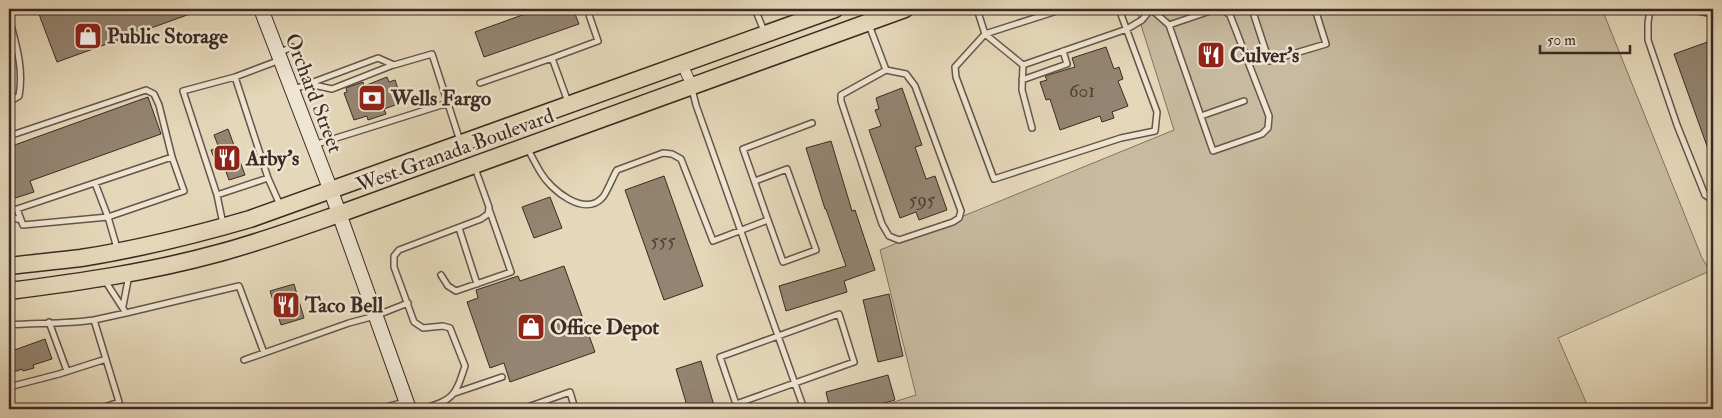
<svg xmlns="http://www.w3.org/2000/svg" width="1722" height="418" font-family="'IM FELL Double Pica',serif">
<rect width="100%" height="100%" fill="#e5d7b9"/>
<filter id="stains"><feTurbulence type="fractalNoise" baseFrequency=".004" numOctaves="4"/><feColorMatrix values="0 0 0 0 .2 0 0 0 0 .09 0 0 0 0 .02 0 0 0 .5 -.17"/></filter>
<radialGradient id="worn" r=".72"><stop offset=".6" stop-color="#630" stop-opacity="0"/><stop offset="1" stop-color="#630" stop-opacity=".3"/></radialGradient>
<path fill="#c8baa0" stroke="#827262" d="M1136,9h466l100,249 8,13 -152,67 31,71h-717l44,-14 -36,-145 294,-120z"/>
<path fill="#948471" stroke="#3c2a24" d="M37,9h164v1l-144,52z
M539,9h34l6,15 -95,33 -9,-25z
M1713,40v119l-1,1 -38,-106z
M1106,47l8,22 5,-2 4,12 -5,2 10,25 -16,6 2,6 -12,4 -2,-6 -40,14 -10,-31 -4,1 -6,-18 7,-2 -2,-4 30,-9 -3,-9z
M387,77l2,5 6,-2 6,18 -5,1 2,5 -14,5 2,5 -18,6 -1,-4 -13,4 -10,-27 3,-1 -1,-4 17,-6 1,4z
M902,88l20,57 -7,2 11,32 9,-3 12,34 -28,10 -3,-8 -16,6 -31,-88 12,-4 -6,-16 4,-1 -3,-11z
M148,97l13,37 -131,47 4,11 -25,8v-53z
M228,129l17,46 -16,5 -5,-14 -6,2 -7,-18 8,-2 -5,-13z
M831,141l21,70 3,-1 20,60 -31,11 3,11 -61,19 -7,-25 67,-20 -20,-57h-1l-19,-61z
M664,176l39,110 -39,14 -39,-110z
M550,197l12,31 -28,10 -12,-31z
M564,266l31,86 -85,30 -6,-19 -14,5 -23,-66 11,-4 -2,-8 42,-14 2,5z
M294,284l10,34 -23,7 -11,-34z
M889,294l14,62 -25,6 -15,-62z
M45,339l7,20 -19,6 1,3 -11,3 -1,-2 -13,5v-22z
M701,361l14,48h-27l-12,-40z
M888,375l7,25 -33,9h-32l-4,-17z"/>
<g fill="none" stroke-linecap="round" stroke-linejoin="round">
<defs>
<path id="lane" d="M755,9l9,22
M977,9l8,25 38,31 104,-36 15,-9 9,-11
M1063,9l-78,25 -30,33 1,10 38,102 127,-41 34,-7 2,-19 -38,-103
M1151,9l18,16 44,126 49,-17 6,-6 1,-12 -39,-101 -7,-5 -7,-1 -47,16
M1252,9l17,52 57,-17 -11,-35
M1650,9l-2,14v17l29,85 28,70 8,5
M1688,9l25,5
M9,18c7,26 15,50 10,78l-10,6
M869,25l17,45
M278,53l14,-6
M1023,65l-1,25 10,38
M886,70l20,4 9,12 46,125 -2,7 -6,4 -54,18 -10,-4 -7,-12 -41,-123v-6z
M235,77l33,101 -51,17 -34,-104 52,-14 45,-17
M1022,80l45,-16 -4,-13
M480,83l72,-25
M309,84l23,5 61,-24
M692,89l4,16 108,304
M292,90l86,-32 16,7 38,-11 28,87
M568,102l-16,-44 46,-17 -11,-32
M1201,116l43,-15
M9,136l137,-46 8,4 5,11 13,52
M314,145l134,-42
M528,149c4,8 8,16 13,24 10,17 43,44 61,25 4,-3 11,-22 15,-28l46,-17 9,1 9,5 32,82 55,-21 -25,-71 69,-26
M268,178l12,27
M755,181l32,-12 29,81 -33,12 -15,-42
M95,183l13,34 -85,8 -6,-16 155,-52 12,34 -76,26 9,31
M217,195l6,29
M9,216l11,4
M459,228l18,56
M441,275l7,11 8,5 55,-19 -22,-63
M123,306l6,-31
M126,313l113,-27 25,67
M839,314l15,48 -118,42 -16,-47z
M49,322l18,49
M9,325c28,-2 57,-1 85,-5
M244,360l105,-37 26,-7 33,-13
M9,387l50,-13 47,-15
M455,393l47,-16
M99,409l20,-7 -25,-82 32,-7 -22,-34
M378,409l27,-7
M422,409c31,-9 33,-12 43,-43l-15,-38 -7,-2 -20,2 -9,-6 -20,-55v-11l5,-6 82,-31 7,-5 1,-7 -14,-39
M522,409l48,-17 5,17"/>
<path id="street" d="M682,64l10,22"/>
<path id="secondary" d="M261,9l70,182 78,218"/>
<path id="primary" d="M9,266c24,-3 48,-5 72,-8 57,-9 114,-23 169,-39l585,-210
M9,291c71,-9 141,-19 210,-38 41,-11 80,-25 120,-39l566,-205"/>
</defs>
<use href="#lane" stroke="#665549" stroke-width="8"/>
<use href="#street" stroke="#665549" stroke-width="12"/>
<use href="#secondary" stroke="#3c2a24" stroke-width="16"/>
<use href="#primary" stroke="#3c2a24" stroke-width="19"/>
<use href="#lane" stroke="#eee5d2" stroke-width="5"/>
<use href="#street" stroke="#eee5d2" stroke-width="10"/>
<use href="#secondary" stroke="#eee5d2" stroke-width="14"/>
<use href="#primary" stroke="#e5d7b9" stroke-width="16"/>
</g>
<defs>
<symbol id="shop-square" viewBox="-11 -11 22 22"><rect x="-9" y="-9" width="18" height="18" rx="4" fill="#8f2418" stroke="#eee5d2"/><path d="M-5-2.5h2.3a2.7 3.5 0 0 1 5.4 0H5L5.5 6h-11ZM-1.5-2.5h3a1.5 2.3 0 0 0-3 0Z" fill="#fff"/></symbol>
<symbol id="restaurant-square" viewBox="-11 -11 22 22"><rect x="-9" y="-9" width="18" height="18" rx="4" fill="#8f2418" stroke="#eee5d2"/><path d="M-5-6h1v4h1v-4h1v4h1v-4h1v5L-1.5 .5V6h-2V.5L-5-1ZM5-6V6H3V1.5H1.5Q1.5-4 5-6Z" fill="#fff"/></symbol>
<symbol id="bank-square" viewBox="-11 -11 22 22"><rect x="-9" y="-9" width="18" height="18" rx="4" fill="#8f2418" stroke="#eee5d2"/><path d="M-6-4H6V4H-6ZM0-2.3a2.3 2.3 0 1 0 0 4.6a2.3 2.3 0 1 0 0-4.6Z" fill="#fff"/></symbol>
</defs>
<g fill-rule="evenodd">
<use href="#shop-square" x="72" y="20" width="32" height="32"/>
<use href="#restaurant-square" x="1195" y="39" width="32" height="32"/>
<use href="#bank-square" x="356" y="82" width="32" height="32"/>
<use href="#restaurant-square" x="211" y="142" width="32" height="32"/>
<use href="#restaurant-square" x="270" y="289" width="32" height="32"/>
<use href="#shop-square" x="515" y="311" width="32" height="32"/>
</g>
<g text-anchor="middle" stroke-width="5" stroke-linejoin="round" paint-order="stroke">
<g font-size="19" fill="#524037">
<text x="1082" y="97">601</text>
<text x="922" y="206">595</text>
<text x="663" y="247">555</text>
</g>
<g font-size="21" font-weight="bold" fill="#3c2a24" stroke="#eee5d2" text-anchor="start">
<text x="107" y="43">Public Storage</text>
<text x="1230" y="62">Culver's</text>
<text x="391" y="105">Wells Fargo</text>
<text x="246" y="165">Arby's</text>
<text x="305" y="312">Taco Bell</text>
<text x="550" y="334">Office Depot</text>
</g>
<g font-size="21" fill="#3c2a24" stroke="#eee5d2">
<text transform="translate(314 93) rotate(69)" y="7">Orchard Street</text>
<text transform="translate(455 150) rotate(-20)" y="7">West Granada Boulevard</text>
</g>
</g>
<rect width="1722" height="418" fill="none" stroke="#e5d7b9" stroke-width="30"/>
<rect x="10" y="10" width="1702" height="398" fill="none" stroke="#3c2a24" stroke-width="2.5"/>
<rect x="15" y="15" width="1692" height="388" fill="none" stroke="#3c2a24"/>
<path d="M1540 45v8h90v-8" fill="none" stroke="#3c2a24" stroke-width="2.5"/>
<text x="1547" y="45" font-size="15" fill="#3c2a24" stroke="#eee5d2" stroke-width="4" paint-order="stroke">50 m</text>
<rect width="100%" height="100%" filter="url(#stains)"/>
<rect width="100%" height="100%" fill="url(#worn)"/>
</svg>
